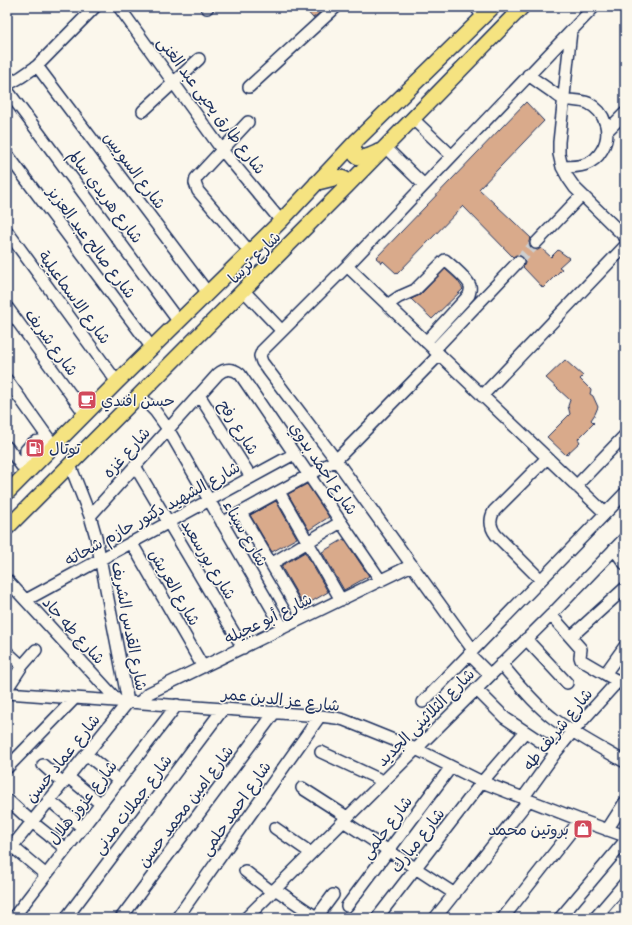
<svg xmlns="http://www.w3.org/2000/svg" width="632" height="925" font-family="Dekko,'Playpen Sans Arabic',sans-serif">
<rect width="100%" height="100%" fill="#fbf7ec"/>
<filter id="ink" filterUnits="userSpaceOnUse"><feTurbulence type="fractalNoise" baseFrequency=".025" numOctaves="2"/><feDisplacementMap in="SourceGraphic" scale="8" xChannelSelector="R" yChannelSelector="G"/><feConvolveMatrix kernelMatrix="1 2 1 2 8 2 1 2 1" color-interpolation-filters="sRGB"/></filter>
<g filter="url(#ink)">
<path fill="#d9aa8b" stroke="#1b2f5e" d="M303,7h13l5,5 -8,6z
M526,102l18,19 -65,68 52,49 -2,3v4l2,3 3,2h4l3,-2 10,9 7,-7 11,8 -10,9 3,2 -19,19 -20,-21 2,-4v-3l-2,-3 -4,-2h-3l-3,2 -50,-51 -66,68 -14,-13 -1,2 -6,-5z
M445,269l13,12 5,8 -31,30 -21,-20 9,-4z
M565,360l18,16 -3,3 11,11 -1,4 3,2 5,11 -3,7 -4,6 3,3 -16,16 2,3 -14,13 -19,-18 23,-23 -2,-8 2,-6 -24,-22z
M307,484l22,33 -20,13 -21,-36z
M276,501l21,37 -25,14 -22,-37z
M344,539l25,37 -25,14 -22,-38z
M305,552l23,40 -24,14 -23,-40z"/>
<g fill="none" stroke-linecap="round" stroke-linejoin="round">
<path stroke="#cecfd0" stroke-width="11" stroke-dasharray="11 5.5" stroke-linecap="butt" d="M518,262l18,-19"/>
<defs>
<path id="minor" d="M119,7l103,143 59,71
M476,7l7,10
M207,8l1,-1
M571,31l-12,111v12l3,13 6,11 7,10 50,49
M37,66l171,227
M528,75c9,6 17,12 26,18 3,2 6,5 10,6 8,2 17,1 24,4 18,9 24,30 14,47 -9,16 -23,17 -40,17
M7,85l14,-8 16,-11 58,-59
M249,87l87,-80
M7,90l172,232
M143,111l56,-52
M413,119l39,37
M248,122l-52,56 -1,5 3,8 52,61
M607,131l18,-18
M386,148l38,37
M7,154l145,194
M7,231l110,151
M536,243l46,-48
M347,266l258,247
M244,291l38,40
M388,306l5,-5 6,-4 16,-7 30,-30c6,5 23,19 25,26 1,3 0,5 -1,9l-43,47
M7,307l78,107
M434,350l84,-88
M7,380l47,66
M199,395l52,82
M140,396l15,15 13,18 115,199
M482,396l143,-150
M7,447l20,26
M35,465l-9,-11v-4c3,-3 8,-10 14,-9l8,11
M135,466l108,182
M576,486l49,-51
M279,492l62,108
M241,513l62,105
M90,516l128,-142c7,-6 15,-6 22,0l141,207
M222,523l114,-63 103,-105
M131,542l72,125
M614,549l11,15
M271,564l70,-42
M7,580l111,121
M541,580l-45,-45c-6,-8 -7,-15 -2,-24l53,-53
M26,600l268,-146
M551,615l30,34 -1,8 1,3 24,14 20,11
M571,637l54,-49
M526,639l41,44
M473,650l-137,-190 -74,-98 -2,-6 2,-5 85,-85 247,-259
M7,652l15,14
M469,654l21,21
M501,664c17,19 33,40 53,55 22,16 47,29 71,43
M605,674l20,-28
M7,689l15,-23 14,-16
M476,689l29,29 51,34
M7,693l313,23 16,2 8,2 72,29 66,33 98,38 45,16
M423,702l202,-209
M139,703l10,-10 263,-128
M321,752l62,29
M86,754l33,27
M43,765l20,18
M7,768l68,-70
M68,777l33,27
M302,788l45,29
M523,798l33,-46 17,-21 45,-50
M49,800l34,28
M10,802l22,20 34,27
M343,821l112,73
M275,828l36,25
M607,830l18,-28
M7,842l39,33
M7,853l121,-151 -32,-165 -6,-21 -20,-51
M245,871l27,21
M275,889l41,28
M347,906l104,-139
M13,918l164,-213
M66,918l157,-209
M121,918l154,-206
M177,918l143,-202
M246,918l305,-303 74,-77
M316,918l17,-23
M377,918l105,-136 43,-50
M435,918l94,-118
M503,918l77,-98
M560,918l65,-77
M595,918l30,-35"/>
<path id="major" d="M356,141c-3,7 -4,19 8,16 6,-1 11,-4 16,-6
M316,183l24,-6 5,2 2,7
M7,493l110,-111 164,-161 75,-80 137,-134
M7,528l340,-342 175,-179"/>
</defs>
<use href="#minor" stroke="#1b2f5e" stroke-width="14"/>
<use href="#major" stroke="#1b2f5e" stroke-width="17"/>
<use href="#minor" stroke="#fbf7ec" stroke-width="11"/>
<use href="#major" stroke="#f5e381" stroke-width="14"/>
</g>
</g>
<defs>
<symbol id="cafe-square" viewBox="-11 -11 22 22"><rect x="-9" y="-9" width="18" height="18" rx="4" fill="#d1495b" stroke="#fbf7ec"/><path d="M-5.5-4.5H6V0H3Q3 3.5 0 3.5H-2.5Q-5.5 3.5-5.5 0ZM3-3.2v2h1.7v-2ZM-6 4.5H4V6H-6Z" fill="#fff"/></symbol>
<symbol id="fuel-square" viewBox="-11 -11 22 22"><rect x="-9" y="-9" width="18" height="18" rx="4" fill="#d1495b" stroke="#fbf7ec"/><path d="M-5.5-6h7V0h2V4h1.3V-2.5L3-4.5l.8-.8L6-3V5H2.5V1h-1V6h-7ZM-4.2-4.7v3.2H.2V-4.7Z" fill="#fff"/></symbol>
<symbol id="shop-square" viewBox="-11 -11 22 22"><rect x="-9" y="-9" width="18" height="18" rx="4" fill="#d1495b" stroke="#fbf7ec"/><path d="M-5-2.5h2.3a2.7 3.5 0 0 1 5.4 0H5L5.5 6h-11ZM-1.5-2.5h3a1.5 2.3 0 0 0-3 0Z" fill="#fff"/></symbol>
</defs>
<g fill-rule="evenodd">
<use href="#cafe-square" x="76" y="389" width="22" height="22"/>
<use href="#fuel-square" x="24" y="437" width="22" height="22"/>
<use href="#shop-square" x="572" y="818" width="22" height="22"/>
</g>
<g text-anchor="middle" stroke-width="3" stroke-linejoin="round" paint-order="stroke">
<g font-size="16" fill="#1b2f5e" stroke="#fbf7ec">
<text transform="translate(212 105) rotate(53)" y="6">شارع طارق يحيى عبد الغنى</text>
<text transform="translate(135 170) rotate(53)" y="6">شارع السويس</text>
<text transform="translate(106 196) rotate(53)" y="6">شارع هريدي سالم</text>
<text transform="translate(92 242) rotate(53)" y="6">شارع صالح عبد العزيز</text>
<text transform="translate(254 257) rotate(-45)" y="6">شارع ترسا</text>
<text transform="translate(75 297) rotate(54)" y="6">شارع الاسماعيلية</text>
<text transform="translate(52 342) rotate(54)" y="6">شارع شريف</text>
<text transform="translate(239 427) rotate(58)" y="6">شارع رفح</text>
<text transform="translate(126 452) rotate(-48)" y="6">شارع غزه</text>
<text transform="translate(324 468) rotate(56)" y="6">شارع احمد بدوي</text>
<text transform="translate(152 513) rotate(-29)" y="6">شارع الشهيد دكتور حازم شحاته</text>
<text transform="translate(246 533) rotate(60)" y="6">شارع سيناء</text>
<text transform="translate(209 559) rotate(59)" y="6">شارع بورسعيد</text>
<text transform="translate(175 587) rotate(60)" y="6">شارع العريش</text>
<text transform="translate(268 618) rotate(-26)" y="6">شارع أبو عجيله</text>
<text transform="translate(130 626) rotate(79)" y="6">شارع القدس الشريف</text>
<text transform="translate(74 630) rotate(48)" y="6">شارع طه جاد</text>
<text transform="translate(281 699) rotate(6)" y="6">شارع عز الدين عمر</text>
<text transform="translate(425 717) rotate(-45)" y="6">شارع الثلاثينى الجديد</text>
<text transform="translate(557 729) rotate(-51)" y="6">شارع شريف طه</text>
<text transform="translate(62 758) rotate(-51)" y="6">شارع عماد حسن</text>
<text transform="translate(82 802) rotate(-52)" y="6">شارع عزوز هلال</text>
<text transform="translate(132 804) rotate(-53)" y="6">شارع جملات مدنى</text>
<text transform="translate(185 806) rotate(-53)" y="6">شارع امين محمد حسن</text>
<text transform="translate(235 808) rotate(-55)" y="6">شارع احمد حلمى</text>
<text transform="translate(386 827) rotate(-53)" y="6">شارع حلمى</text>
<text transform="translate(417 840) rotate(-52)" y="6">شارع مبارك</text>
</g>
<g font-size="16" fill="#1b2f5e" stroke="#fbf7ec" text-anchor="start">
<text x="101" y="406">حسن افندي</text>
<text x="49" y="454">توتال</text>
<text x="569" y="835" text-anchor="end">بروتين محمد</text>
</g>
</g>
<rect width="632" height="925" fill="none" stroke="#fbf7ec" stroke-width="24"/>
<rect x="12" y="12" width="608" height="901" fill="none" stroke="#1b2f5e" stroke-width="1.5" filter="url(#ink)"/>
</svg>
